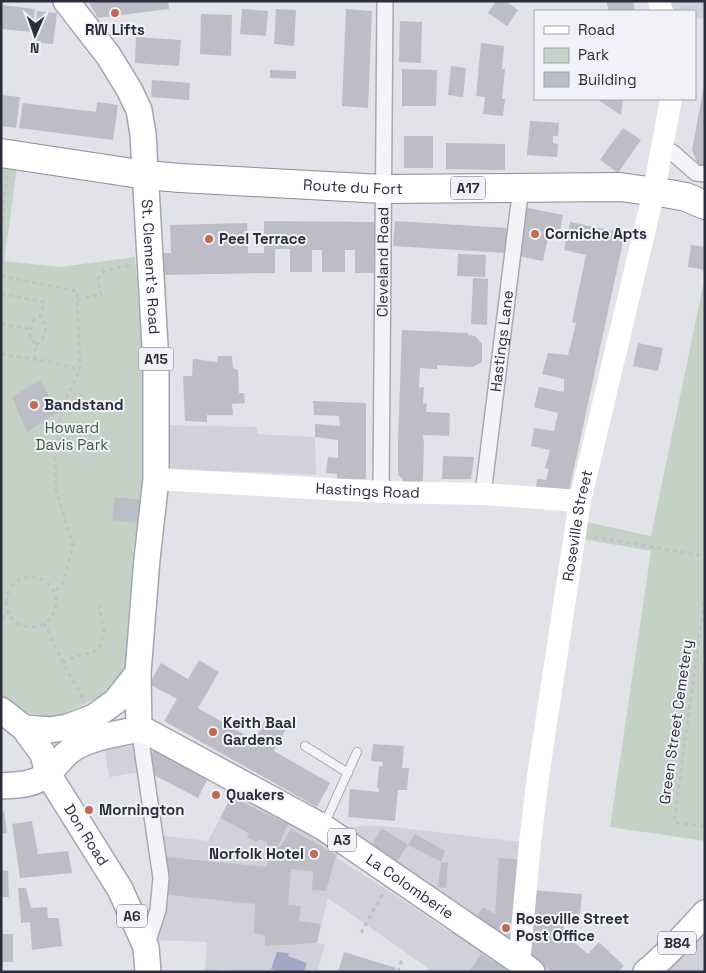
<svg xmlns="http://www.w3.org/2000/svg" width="706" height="973" font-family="'Space Grotesk',sans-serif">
<rect width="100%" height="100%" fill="#e2e2e9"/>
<path fill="#d0d1db" d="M669,1h36v18l-10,-1v-7h-23z
M164,425l93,2v7l58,3 1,38 -58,-3 -94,-2z
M135,745l5,27 -31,5 -4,-27z
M234,792l55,30 49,30 -1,6 49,31 65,44 7,-12 -135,-94 62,-1 145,17 -6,59 8,70h-104v-4l-100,-70 -11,45 8,2 -8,27h-86l-8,-3 -2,3h-16l2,-30 -52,-2 4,-105 49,6z
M705,922v50h-49z"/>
<path fill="#c4d2c5" d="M1,165l16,3 -13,93 56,6 75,-10 6,68 1,55 1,114 -10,58 4,12 -11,107 -21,23 -41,20 -15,3 -38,-8 -10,-9z
M704,281h1v560l-95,-14 41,-276 -68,-12 3,-17 65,14z"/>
<path fill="#a1a6c5" d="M277,952l12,1 -1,3 19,7 -3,9h-24l-9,-3z"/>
<path fill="#bdbdc8" d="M88,1h80l1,8 -71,9z
M496,1h9l13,9 -11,16 -19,-13z
M606,1h27l2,10h-26z
M1,5l34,4 -3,23 -31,-3z
M242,9l26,2 -2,25 -26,-2z
M276,9l20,1 -2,36 -20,-2z
M346,9l26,2 -4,97 -26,-2z
M37,11l20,2 -4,31 -19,-2z
M201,14l31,1 -1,41 -31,-2z
M400,21l22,1 -1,41 -22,-1z
M136,37l45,3 -2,26 -44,-3z
M481,43l23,3 -2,23h3l-3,30h3l-2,17 -20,-2 2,-17 -9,-1z
M451,66l15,2 -3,29 -15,-2z
M402,69l35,1 -1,36h-34z
M270,70l26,1v8l-26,-1z
M152,80l38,3 -1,17 -38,-3z
M704,85h1v83l-6,-1 -7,-17z
M1,95l19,2 -4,31 -15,-2z
M597,99h26l-2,16z
M97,102l21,3 -5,35 -94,-12 4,-25 73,9z
M530,121l29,2 -1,13h-5v7l5,1 -1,13 -30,-2z
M623,128l18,12 -23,33 -18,-13z
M404,136h29v32h-29z
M446,143l59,1v26l-59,-1z
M523,207l40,8 -4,20 -10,-2 -6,28 -25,-5z
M264,221l112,1v51h-21v-23h-10v22h-23v-22h-10v22h-22v-23h-15v24l-113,2 -1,-22h10l-1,-28 77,-2 1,30h16z
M395,221l112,7 -1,25 -113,-7z
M570,222l55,11 -56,258 -33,-2 1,-10 9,1 3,-11 -4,-1 5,-18 -19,-4 3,-18 20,3 4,-18 -24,-6 5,-20 25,5v-13l-22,-5 6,-21 20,2 8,-32 -4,-1 14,-67 -22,-5z
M691,245l14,2v23l-17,-3z
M458,254l28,1 -1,22 -28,-1z
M473,278l15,1 -1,46 -16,-1z
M402,330l66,3v2l7,1 7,8v18l-9,5 -36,-2v4l-17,-1 -1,20 5,-1 -1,16 4,1 -1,8 24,1 -1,23 -26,-1 1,9 -1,33 -1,8h-19v-6l-5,-4v-33z
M638,343l25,5 -5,23 -25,-5z
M218,356h14l1,12 5,2 1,23h5l1,10 -13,1 1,11h-26v7l-22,-1 -2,-45h9l1,-17 24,3z
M40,380l18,32 -31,20 -15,-35z
M313,401l53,2v76l-29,1v-6l-11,-1 2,-16 10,1v-18l-23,-3v-13l25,2 -1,-10 -25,-1z
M443,456l31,1 -3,22h-29z
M115,497l27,3 -4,23 -26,-3z
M199,660l20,12 -21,36 56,32 15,-26 19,11 -14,26 56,32 -13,24 -153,-86 13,-22 -28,-15 12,-21 27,16z
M373,744l31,2 -2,22h7l-2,22h-9l-3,31 -47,-4 2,-28 29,3v-4h-2l2,-22h3l1,-4 -12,-1z
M154,749l54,29 -10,20 -46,-24 -2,-16z
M231,797l57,27 -10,22 -11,1v-5l-8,-3 -2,3 -10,-4 2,-5 -29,-15z
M4,811l3,22 -6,1v-22z
M32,821l6,33 30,-3 4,22 -52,5 -8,-54z
M382,828l26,17 -13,19 -25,-17z
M291,829l45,26 -10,36 -14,-1 1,-19 -22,-2 -3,36 13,1 -2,15 22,3 -4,19 -52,3v-11l-11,-2 1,-29 -86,-9 -3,-38 101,10 1,-17 13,-4z
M415,834l30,17 -4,11 7,1 -2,25 -8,-1 3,-25 -33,-17z
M499,858l23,2 -8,84 -43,-20 12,-17 12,7z
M1,870l7,1 1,26h-8z
M18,888h8l5,20 16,-1 1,11h11l3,28 -30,4 -2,-28 -9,1z
M530,890l52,4 -2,20h-16v20l24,20 11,-12 25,24 -6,6h-67l-22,-19z
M1,934h12v28h-12z
M344,952l52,16 -1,4h-57z
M481,954l15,9 14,9h-38l-2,-1z"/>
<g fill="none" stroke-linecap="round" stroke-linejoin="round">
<defs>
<path id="lane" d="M305,746l43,27
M324,825l33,-73"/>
<g id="street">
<path d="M662,148l10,4 24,21 9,1"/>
<path id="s1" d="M381,492l4,-491"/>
<path id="s2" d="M483,494l38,-307"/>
<path d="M146,947l12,-37 3,-32 -20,-137 5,-10"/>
</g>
<g id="primary">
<path id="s5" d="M66,1l42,54 21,34 10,21 4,24 13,230v115l-9,80 -9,114 1,56"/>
<path id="s6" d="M1,710l23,18 19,26 5,20 72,115 26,58 2,25"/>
<path d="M24,728l26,2 18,-3 26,-10 22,-16 22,-28"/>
<path id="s7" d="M1,786c17,-1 34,-1 48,-13 9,-9 15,-20 27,-26 19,-11 42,-13 63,-18l7,2 177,96 194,133 15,12"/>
<path d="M646,972c22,-18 41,-39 59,-59"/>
</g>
<g id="highway">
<path id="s8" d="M1,153l145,22 34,3 203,11 237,-2 50,7 16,3 19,8"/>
</g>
</defs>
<use href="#lane" stroke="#a8a8b3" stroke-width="10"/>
<use href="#street" stroke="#a8a8b3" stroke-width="18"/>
<use href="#primary" stroke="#a2a3b4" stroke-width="28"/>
<use href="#highway" stroke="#8b8c9e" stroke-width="30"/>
<path stroke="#c0c0c8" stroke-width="3" stroke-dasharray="4 4" stroke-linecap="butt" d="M1,228l6,-50 -1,-1
M1,276l76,15 3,79 -18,37 -7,44 1,39 17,56 -11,38 -8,9
M1,294l43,8 -3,13 -9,7 -2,15 6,8 -1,14
M77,299l24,-4 -3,-16 7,-9 26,-5
M1,324l30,5
M36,345c12,-10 12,-17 5,-30
M1,354l50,8 29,8
M57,439h13
M594,537l111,19
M6 602a25 25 0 1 1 50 0a25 25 0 1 1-50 0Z
M705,594l-31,228 31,5
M1,617l11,1
M44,623l19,40 21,37
M63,663l16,-8 14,-2 7,-8 4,-13 -5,-27
M361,933l22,-40
M398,972l4,-13"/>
<use href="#lane" stroke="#f4f4f8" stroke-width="8"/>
<use href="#street" stroke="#f4f4f8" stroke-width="15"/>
<g stroke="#fff" stroke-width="22">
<path d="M659,1l3,10"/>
<path id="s3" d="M156,479l225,13 102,2 97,7"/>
<path id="s4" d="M517,960l3,-7 10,-110 8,-67 42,-275 74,-310 17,-92"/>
</g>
<use href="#primary" stroke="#fff" stroke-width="25"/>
<use href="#highway" stroke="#fff" stroke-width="28"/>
</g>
<g fill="#c16954" stroke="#f1f2f7" stroke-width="2">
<circle cx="115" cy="13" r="5"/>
<circle cx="535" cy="234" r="5"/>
<circle cx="209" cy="239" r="5"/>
<circle cx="34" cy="405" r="5"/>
<circle cx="213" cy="732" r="5"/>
<circle cx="216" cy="795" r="5"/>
<circle cx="89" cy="810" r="5"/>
<circle cx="314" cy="854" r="5"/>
<circle cx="506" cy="928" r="5"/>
</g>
<g text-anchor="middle" stroke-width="4" stroke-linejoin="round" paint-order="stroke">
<g fill="#f1f2f7" stroke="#676776" stroke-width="1">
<rect x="450.5" y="176.5" width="35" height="23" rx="4"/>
<rect x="138.5" y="347.5" width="35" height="23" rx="4"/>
<rect x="328" y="828.5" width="28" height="23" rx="4"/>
<rect x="117" y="904.5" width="30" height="23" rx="4"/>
<rect x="658" y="931.5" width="38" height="23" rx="4"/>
</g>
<g font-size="14" font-weight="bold" fill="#2c2c3f">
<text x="468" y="193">A17</text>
<text x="156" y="364">A15</text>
<text x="342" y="845">A3</text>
<text x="132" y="921">A6</text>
<text x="677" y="948">B84</text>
</g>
<g font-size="15" font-weight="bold" fill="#2c2c3f" stroke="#f1f2f7" text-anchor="start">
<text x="115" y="35" text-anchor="middle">RW Lifts</text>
<text x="545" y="239">Corniche Apts</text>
<text x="219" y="244">Peel Terrace</text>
<text x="44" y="410">Bandstand</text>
<text x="223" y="728">Keith Baal<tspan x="223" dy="17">Gardens</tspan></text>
<text x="226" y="800">Quakers</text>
<text x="99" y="815">Mornington</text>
<text x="304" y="859" text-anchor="end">Norfolk Hotel</text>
<text x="516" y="924">Roseville Street<tspan x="516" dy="17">Post Office</tspan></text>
</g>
<g font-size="15" fill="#2c2c3f" stroke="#f1f2f7">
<text dy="5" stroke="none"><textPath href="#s8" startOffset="354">Route du Fort</textPath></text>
<text dy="5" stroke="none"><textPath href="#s1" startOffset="230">Cleveland Road</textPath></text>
<text dy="5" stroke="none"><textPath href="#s5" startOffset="289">St. Clement's Road</textPath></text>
<text dy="5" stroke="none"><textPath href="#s2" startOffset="154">Hastings Lane</textPath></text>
<text dy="5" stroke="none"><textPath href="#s3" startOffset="212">Hastings Road</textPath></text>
<text dy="5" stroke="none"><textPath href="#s4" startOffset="439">Roseville Street</textPath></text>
<text transform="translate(676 722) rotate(-82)" y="5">Green Street Cemetery</text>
<text dy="5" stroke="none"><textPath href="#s6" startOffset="154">Don Road</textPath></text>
<text dy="5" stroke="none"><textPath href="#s7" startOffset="468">La Colomberie</textPath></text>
</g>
<g font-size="15" fill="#3a5a3f" stroke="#f1f2f7">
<text x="72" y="433">Howard<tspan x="72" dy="17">Davis Park</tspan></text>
</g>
</g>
<rect width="706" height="973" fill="none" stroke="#2c2c3f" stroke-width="5"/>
<rect x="534" y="10" width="162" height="90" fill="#f1f2f7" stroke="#a2a3ad"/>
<rect x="544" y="26" width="25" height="8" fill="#ffffff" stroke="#a2a3ad"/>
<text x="578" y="35" font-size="15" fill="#2c2c3f">Road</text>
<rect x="544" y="48" width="25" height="15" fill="#c4d2c5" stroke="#a2a3ad"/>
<text x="578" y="60" font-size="15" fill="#2c2c3f">Park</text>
<rect x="544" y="72" width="25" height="15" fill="#bdbdc8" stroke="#a2a3ad"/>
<text x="578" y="85" font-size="15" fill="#2c2c3f">Building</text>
<g transform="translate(35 35) rotate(182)" stroke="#f1f2f7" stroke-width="4" paint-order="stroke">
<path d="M0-4L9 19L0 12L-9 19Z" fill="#2c2c3f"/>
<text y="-8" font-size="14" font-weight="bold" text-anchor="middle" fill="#2c2c3f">N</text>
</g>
</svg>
